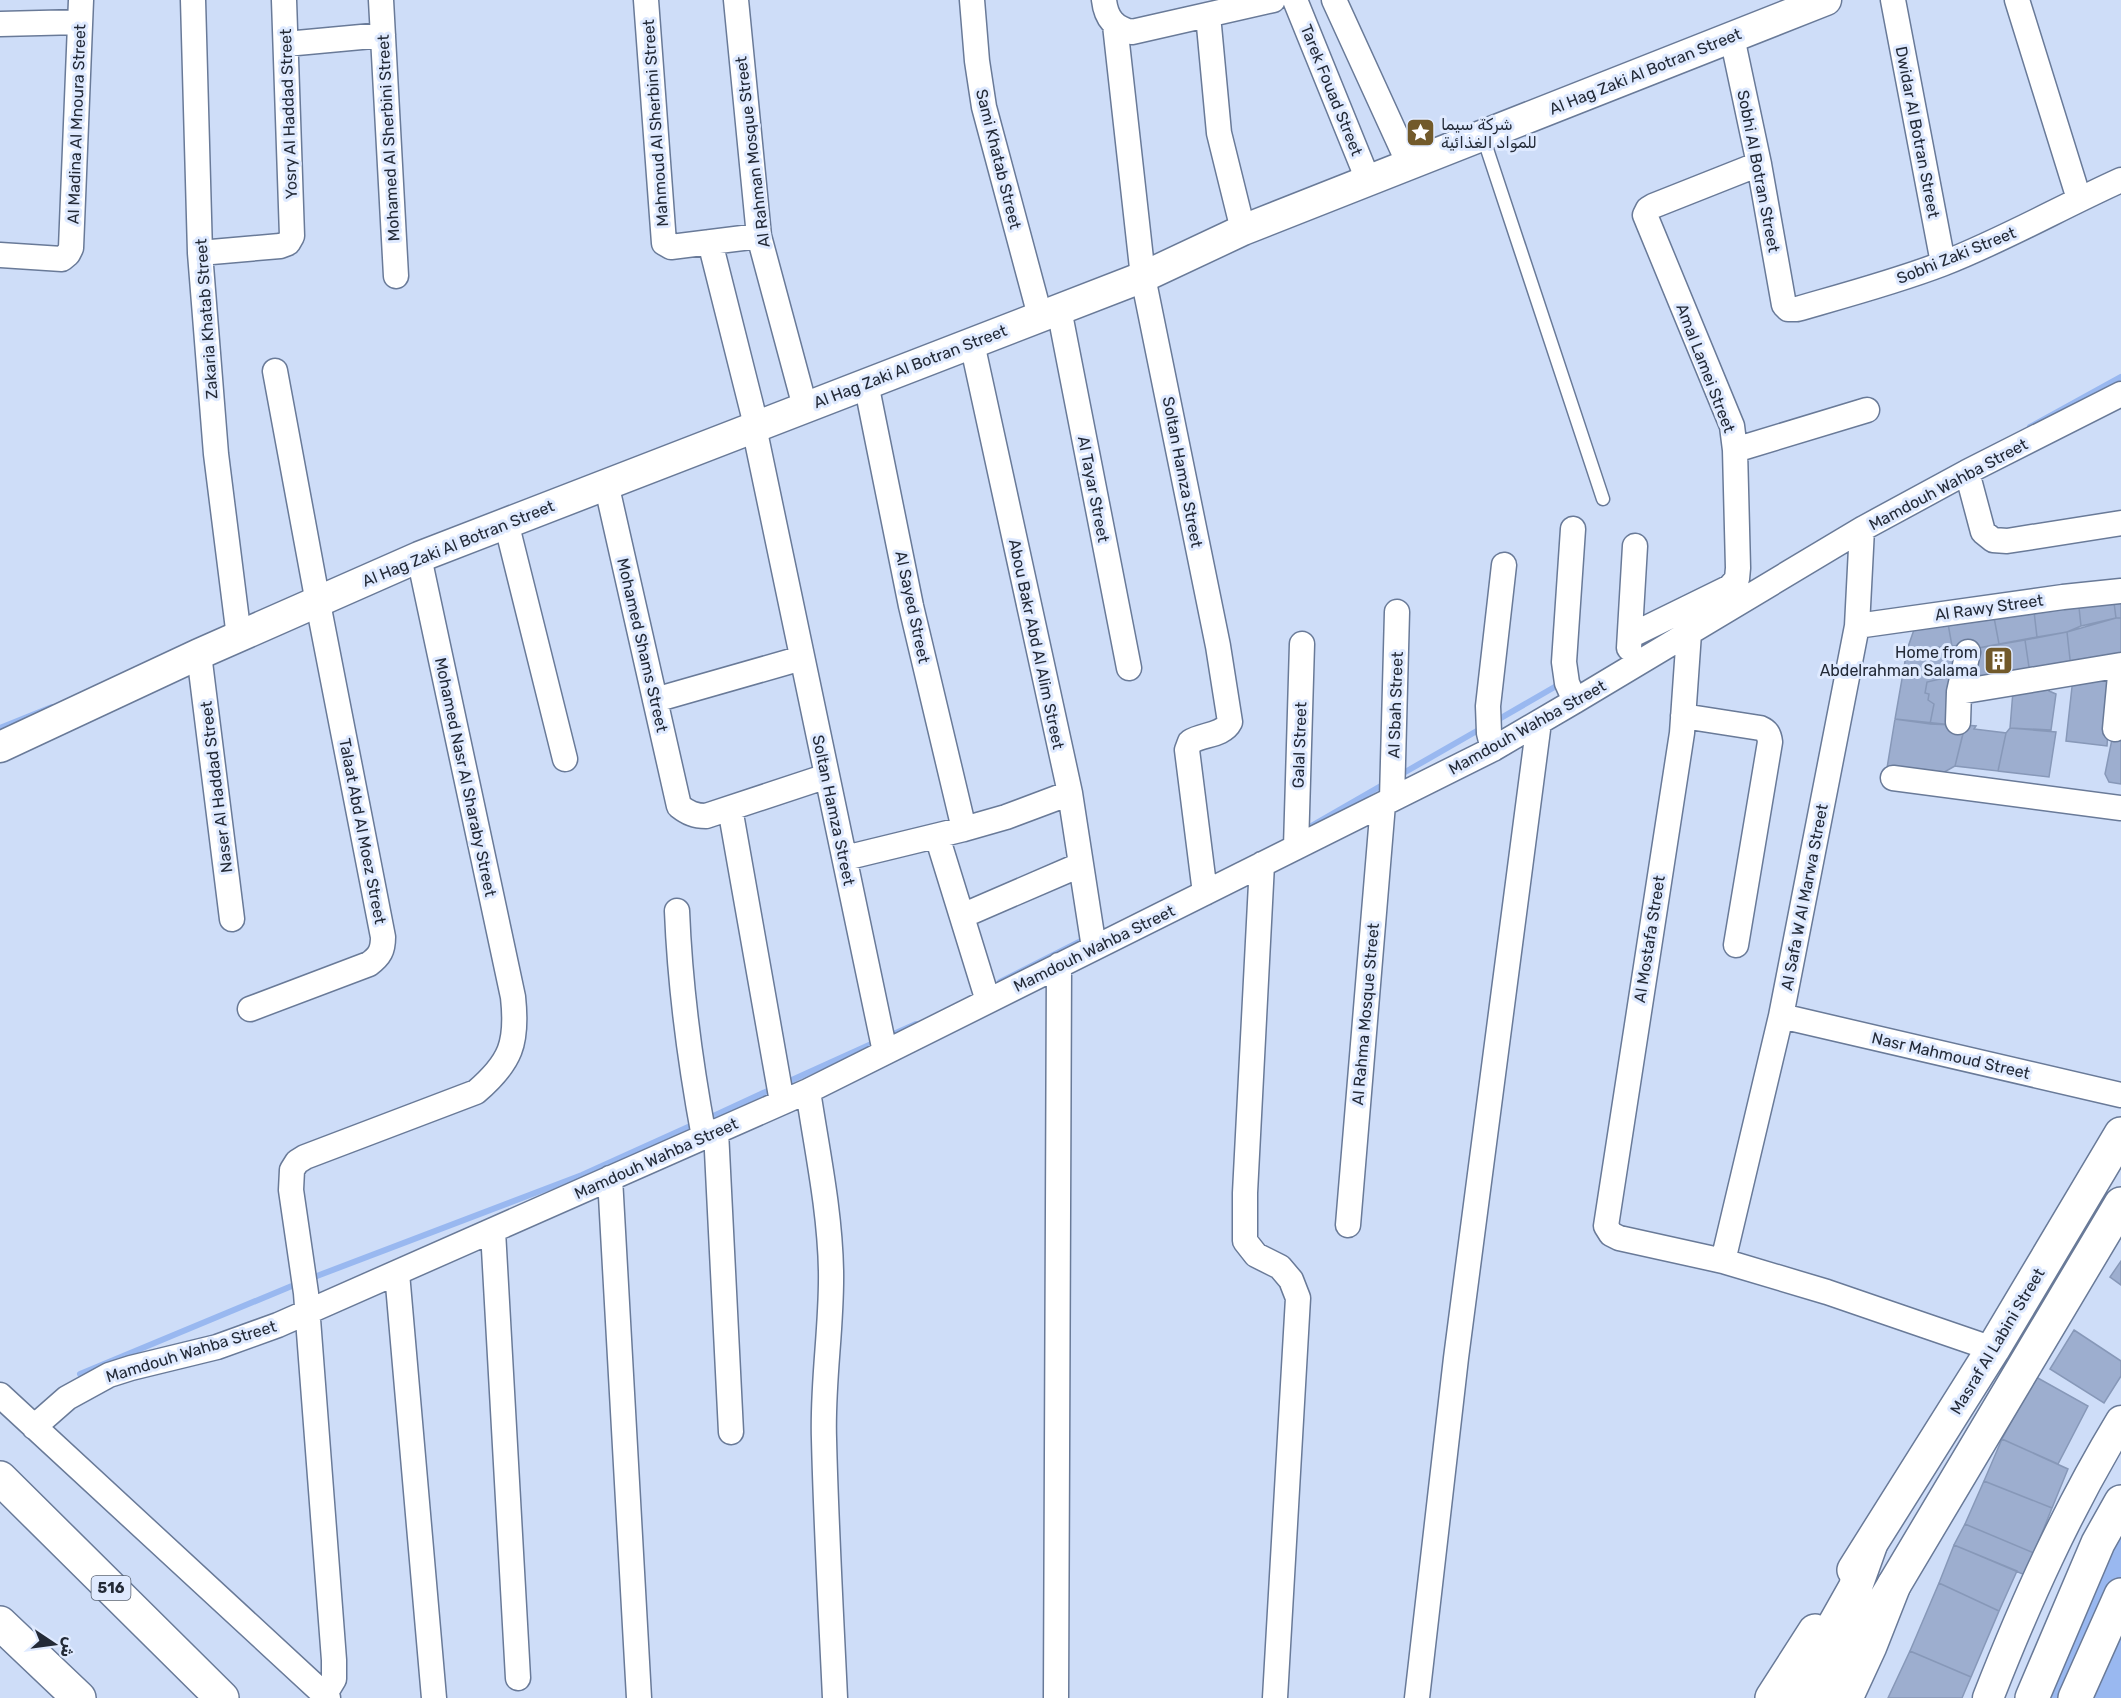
<svg xmlns="http://www.w3.org/2000/svg" width="2121" height="1698" font-family="Rubik,'Noto Naskh Arabic',sans-serif">
<rect width="100%" height="100%" fill="#ceddf8"/>
<path fill="#99b8f0" d="M2121,1520v178h-74z"/>
<g fill="none" stroke-linecap="round" stroke-linejoin="round">
<path stroke="#99b8f0" stroke-width="6" d="M2030,427l91,-50
M1494,722l64,-37
M0,728l52,-21
M1400,775l82,-47
M1306,829l80,-46
M1000,982l87,-44
M887,1037l29,-13
M783,1084l95,-43
M707,1119l67,-31
M309,1279l273,-104 115,-52
M80,1374l219,-91"/>
</g>
<path fill="#9daecf" stroke="#8798b8" stroke-width="1.5" d="M2121,594v24h-5l-3,-23z
M2113,595l3,23 -35,8 -3,-28z
M2078,598l3,28 -14,6 -30,5 -4,-34z
M2033,603l4,34 -38,7 -6,-32z
M1993,612l6,32 -26,5 -9,-4 -12,1 -5,-28z
M1947,618l5,28 -45,4 9,-26z
M2116,618h5v41l-50,9 -4,-36z
M2067,632l4,36 -41,6 -5,-34z
M2025,640l5,34 -65,6 8,-31z
M1964,645l-7,30 -30,7 -2,11 4,1 -1,6 6,4 -4,20 -35,-5 12,-69z
M2112,671l-5,75 -41,-5 7,-63z
M1957,675l-4,50 -23,-1 4,-20 -6,-4 1,-6 -4,-1 2,-11z
M2051,685l-2,6 7,3 -5,36 -41,-2 3,-37z
M1895,719l58,6 11,5 -9,36 -14,8 -54,-6z
M1965,725l11,1 -2,3 32,4 -8,38 -43,-5z
M2010,728l46,4 -7,45 -51,-6 8,-38z
M2112,739l9,1v44l-12,-2 -4,-8z
M2121,1261v24l-11,-8z
M2074,1330l47,31v15l-17,27 -54,-34z
M2036,1377l52,29 -30,58 -56,-25z
M2002,1439l66,30 -16,39 -68,-27z
M1984,1481l68,27 -18,45 -69,-29z
M1965,1524l69,29 -9,22 -71,-30z
M1954,1545l63,26 -18,40 -60,-28z
M1939,1583l60,28 -28,66 -61,-26z
M1910,1651l61,26 -9,21h-74z"/>
<g fill="none" stroke-linecap="round" stroke-linejoin="round">
<defs>
<path id="service" d="M1483,137l120,362"/>
<path id="minor" d="M193,0l7,253 16,201 23,183
M381,0l15,276
M646,0l18,243 7,4 88,-11
M736,0l23,236 46,171
M972,0l5,61 7,46 56,209
M1104,0c2,18 10,28 28,32l141,-32
M1295,0l73,180
M1334,0l75,164
M1893,0l50,263
M2017,0l62,199
M1208,15l11,118 24,97
M0,24l80,-2
M1115,25l28,252 75,369 12,76c-7,14 -28,12 -40,20l-3,8 18,143
M1732,37l27,127 25,141 4,4h9c49,-14 98,-27 145,-45 62,-24 119,-57 179,-84
M286,44l97,-9
M710,242l46,183
M200,253l80,-7 8,-3 4,-7 -8,-236
M0,255l62,4 6,-5 3,-6 10,-248
M1059,309l70,359
M972,343l98,450 24,155
M866,383l45,223 53,223
M754,427l131,625
M1735,450l132,-40
M1967,472l16,60 10,8 14,1 114,-18
M606,483l73,323c9,7 16,10 27,10l121,-40
M506,522l59,237
M1573,529l-9,133 3,21 8,18
M1857,626l206,-29 58,-6
M1689,633l-7,100 -76,493 5,8 8,4 104,23 104,31 166,57
M1630,636l100,-49 7,-8 1,-11 -3,-118 -3,-24 -87,-211 3,-6 5,-3 106,-42
M1629,648l6,-102
M199,654l33,265
M1959,692l162,-27
M655,700l147,-42
M1683,716l77,12c7,3 9,6 10,14l-34,203
M1958,722l1,-30 9,-40
M2115,729l6,-64
M1493,749l-4,-16 -1,-27 16,-141
M1893,778l228,30
M1392,799l5,-187
M730,808l52,294
M937,836l51,165
M1296,847l6,-203
M845,858l119,-29 42,-12 64,-24
M1262,864l-17,329v48l11,14 24,12 11,13 7,18 -23,400
M677,911c3,76 13,151 27,226
M962,916l118,-51
M250,1009l119,-45c11,-8 14,-14 14,-27l-65,-334 -43,-232
M1781,1016l340,79
M808,1091c9,59 22,120 23,180 1,56 -9,112 -7,168 2,86 7,173 11,259
M716,1131l15,301
M610,1178l29,520
M1348,1225l35,-421
M493,1231l25,447
M1723,1261l58,-245 76,-390 5,-97
M397,1273l37,425
M0,1395l328,303
M34,1427l33,-29 42,-23 22,-7 86,-21 61,-22 530,-234 685,-342 82,-48 287,-172 105,-57 154,-78
M325,1694l9,-15v-19l-28,-367 -15,-103 1,-20 5,-8 8,-5 171,-65c35,-30 42,-49 37,-95l-94,-440
M1056,1698l3,-733
M1417,1698l39,-340 83,-636"/>
<path id="tertiary" d="M0,747l199,-93 220,-97 724,-280 100,-47 583,-230
M1988,1698c38,-97 79,-188 133,-277"/>
<path id="secondary" d="M1854,1570l139,-221 128,-215
M1772,1698l43,-67
M1846,1698l24,-52 24,-61 227,-381
M2032,1698l66,-155 23,-41"/>
<path id="motorway" d="M0,1478l222,220
M0,1623l79,75
M1793,1698l62,-110 15,-42
M1826,1698l68,-113
M2075,1698l46,-103"/>
</defs>
<use href="#service" stroke="#697a98" stroke-width="15"/>
<use href="#minor" stroke="#697a98" stroke-width="27"/>
<use href="#tertiary" stroke="#697a98" stroke-width="33"/>
<use href="#secondary" stroke="#697a98" stroke-width="36"/>
<use href="#motorway" stroke="#697a98" stroke-width="36"/>
<use href="#service" stroke="#fff" stroke-width="12"/>
<use href="#minor" stroke="#fff" stroke-width="24"/>
<use href="#tertiary" stroke="#fff" stroke-width="30"/>
<use href="#secondary" stroke="#fff" stroke-width="33"/>
<use href="#motorway" stroke="#fff" stroke-width="33"/>
</g>
<defs>
<symbol id="sight-square" viewBox="-11 -11 22 22"><rect x="-9" y="-9" width="18" height="18" rx="4" fill="#725a2b" stroke="#dfeaff"/><path d="M0-6L1.8-2.2L6-1.7L2.9 1.2L3.7 5.4L0 3.3L-3.7 5.4L-2.9 1.2L-6-1.7L-1.8-2.2Z" fill="#fff"/></symbol>
<symbol id="building-square" viewBox="-11 -11 22 22"><rect x="-9" y="-9" width="18" height="18" rx="4" fill="#725a2b" stroke="#dfeaff"/><path d="M-4-6H4V6H1V3H-1V6H-4ZM-2.5-4.3h1.7v1.8h-1.7ZM.8-4.3h1.7v1.8H.8ZM-2.5-1h1.7V.8h-1.7ZM.8-1h1.7V.8H.8Z" fill="#fff"/></symbol>
</defs>
<g fill-rule="evenodd">
<use href="#sight-square" x="1404" y="116" width="33" height="33"/>
<use href="#building-square" x="1982" y="644" width="33" height="33"/>
</g>
<g text-anchor="middle" stroke-width="6" stroke-linejoin="round" paint-order="stroke">
<rect fill="#dfeaff" stroke="#5b6473" stroke-width="1.5" x="91.5" y="1576" width="39" height="24" rx="4.5"/>
<g font-size="15" font-weight="bold" fill="#232a37">
<text x="111" y="1593">516</text>
</g>
<g font-size="16" fill="#232a37" stroke="#dfeaff">
<text transform="translate(1645 71) rotate(-22)" y="6">Al Hag Zaki Al Botran Street</text>
<text transform="translate(1332 90) rotate(68)" y="6">Tarek Fouad Street</text>
<text transform="translate(288 114) rotate(-92)" y="6">Yosry Al Haddad Street</text>
<text transform="translate(655 123) rotate(-94)" y="6">Mahmoud Al Sherbini Street</text>
<text transform="translate(76 124) rotate(-88)" y="6">Al Madina Al Mnoura Street</text>
<text transform="translate(1918 132) rotate(79)" y="6">Dwidar Al Botran Street</text>
<text transform="translate(388 138) rotate(-93)" y="6">Mohamed Al Sherbini Street</text>
<text transform="translate(752 152) rotate(-97)" y="6">Al Rahman Mosque Street</text>
<text transform="translate(999 159) rotate(76)" y="6">Sami Khatab Street</text>
<text transform="translate(1759 171) rotate(79)" y="6">Sobhi Al Botran Street</text>
<text transform="translate(1956 255) rotate(-22)" y="6">Sobhi Zaki Street</text>
<text transform="translate(206 319) rotate(-94)" y="6">Zakaria Khatab Street</text>
<text transform="translate(910 366) rotate(-21)" y="6">Al Hag Zaki Al Botran Street</text>
<text transform="translate(1706 368) rotate(69)" y="6">Amal Lamei Street</text>
<text transform="translate(1183 472) rotate(79)" y="6">Soltan Hamza Street</text>
<text transform="translate(1948 484) rotate(-28)" y="6">Mamdouh Wahba Street</text>
<text transform="translate(1094 489) rotate(79)" y="6">Al Tayar Street</text>
<text transform="translate(458 543) rotate(-22)" y="6">Al Hag Zaki Al Botran Street</text>
<text transform="translate(913 607) rotate(78)" y="6">Al Sayed Street</text>
<text transform="translate(1989 607) rotate(-8)" y="6">Al Rawy Street</text>
<text transform="translate(1037 644) rotate(78)" y="6">Abou Bakr Abd Al Alim Street</text>
<text transform="translate(643 645) rotate(77)" y="6">Mohamed Shams Street</text>
<text transform="translate(1395 705) rotate(-88)" y="6">Al Sbah Street</text>
<text transform="translate(1527 727) rotate(-29)" y="6">Mamdouh Wahba Street</text>
<text transform="translate(1299 745) rotate(-88)" y="6">Galal Street</text>
<text transform="translate(466 777) rotate(78)" y="6">Mohamed Nasr Al Sharaby Street</text>
<text transform="translate(216 787) rotate(-97)" y="6">Naser Al Haddad Street</text>
<text transform="translate(834 810) rotate(78)" y="6">Soltan Hamza Street</text>
<text transform="translate(363 831) rotate(79)" y="6">Talaat Abd Al Moez Street</text>
<text transform="translate(1804 897) rotate(-79)" y="6">Al Safa W Al Marwa Street</text>
<text transform="translate(1649 939) rotate(-81)" y="6">Al Mostafa Street</text>
<text transform="translate(1094 948) rotate(-26)" y="6">Mamdouh Wahba Street</text>
<text transform="translate(1365 1014) rotate(-85)" y="6">Al Rahma Mosque Street</text>
<text transform="translate(1951 1055) rotate(13)" y="6">Nasr Mahmoud Street</text>
<text transform="translate(656 1158) rotate(-24)" y="6">Mamdouh Wahba Street</text>
<text transform="translate(1997 1341) rotate(-59)" y="6">Masraf Al Labini Street</text>
<text transform="translate(191 1351) rotate(-17)" y="6">Mamdouh Wahba Street</text>
</g>
<g font-size="16" fill="#232a37" stroke="#dfeaff" text-anchor="start">
<text x="1441" y="130">شركة سيما<tspan x="1441" dy="18">للمواد الغذائية</tspan></text>
<text x="1978" y="658" text-anchor="end">Home from<tspan x="1978" dy="18">Abdelrahman Salama</tspan></text>
</g>
</g>
<g transform="translate(54 1644) rotate(103)" stroke="#dfeaff" stroke-width="4.5" paint-order="stroke">
<path d="M0-4.5L10 22L0 15L-10 22Z" fill="#232a37"/>
<text y="-9" font-size="16" font-weight="bold" text-anchor="middle" fill="#232a37">ش</text>
</g>
</svg>
